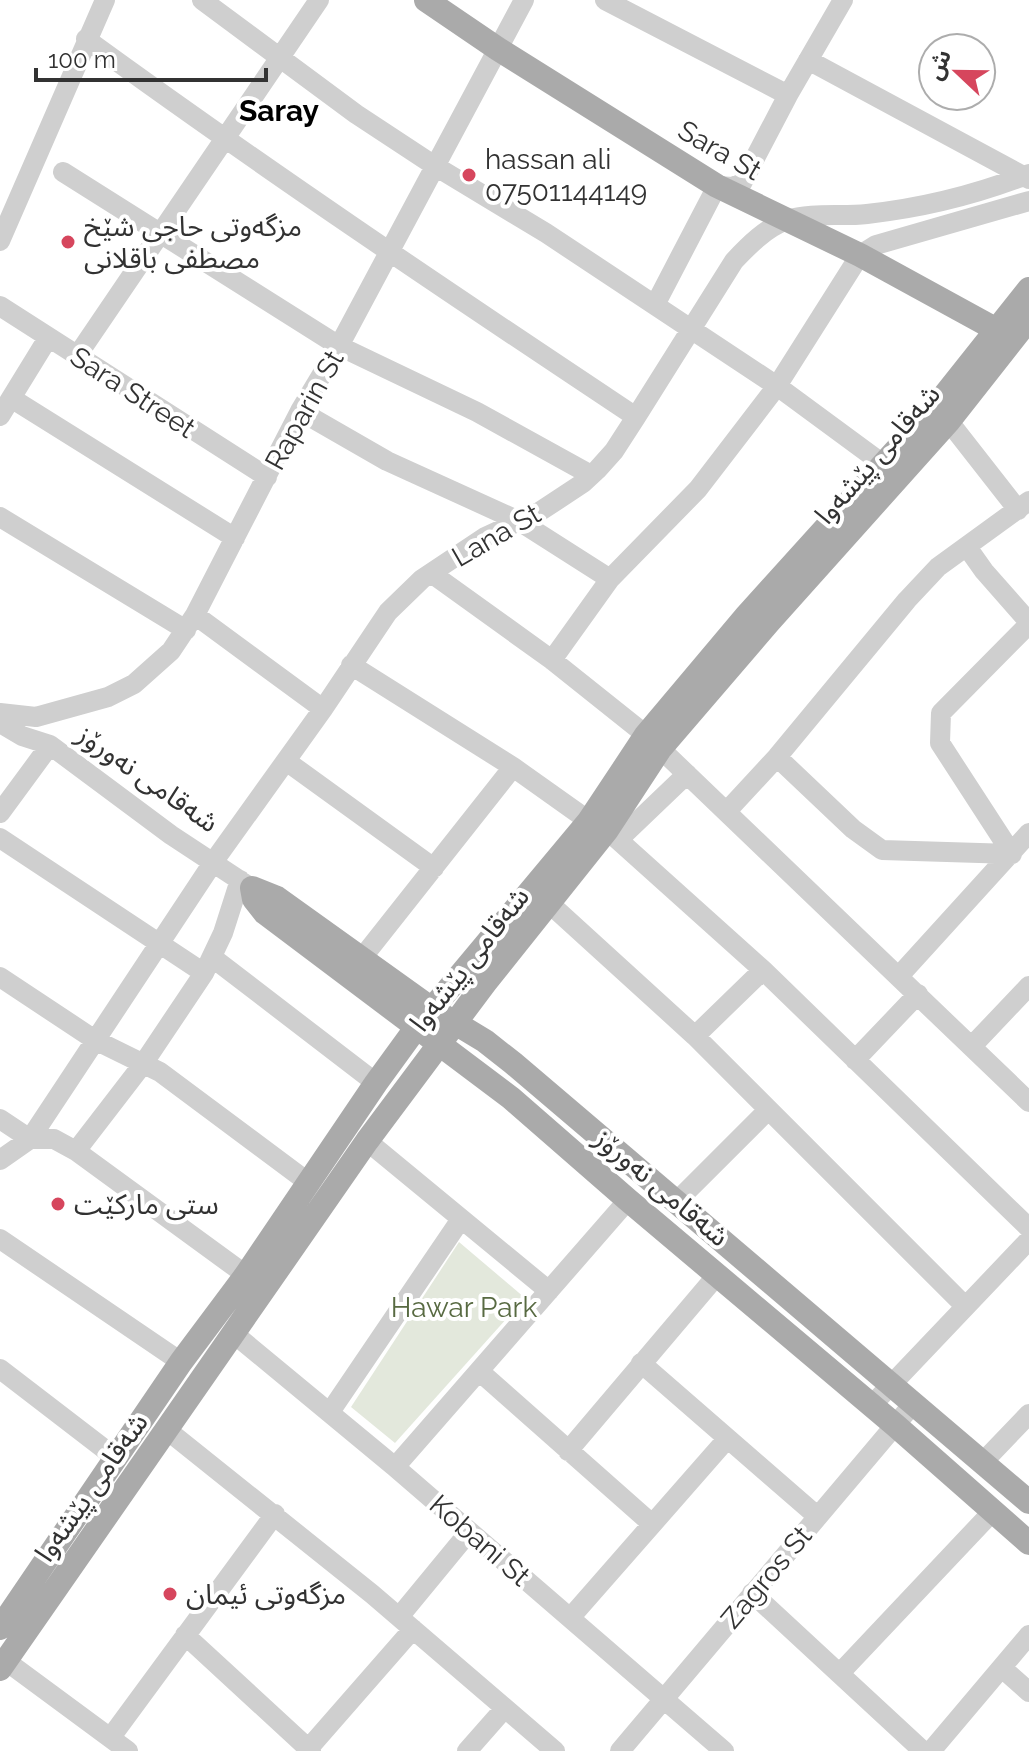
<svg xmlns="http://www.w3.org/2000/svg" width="1029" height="1751" font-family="Raleway,'Noto Sans Arabic',sans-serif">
<rect width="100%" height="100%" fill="#fff"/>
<path fill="#e3e8dc" d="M459,1242l66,56 -130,145 -44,-36z"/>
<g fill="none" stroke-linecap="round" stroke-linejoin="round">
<path stroke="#cfcfcf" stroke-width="20" d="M202,0l154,114 79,52 111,67 231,153 106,78
M605,0l183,95
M86,39c180,131 365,255 550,378
M808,60l221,119
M63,172l276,174 138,66 114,63
M0,241l105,-241
M655,305l62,-119 16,1 9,-4 46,-88 55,-95
M0,306l267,171
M77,356l242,-356
M11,398l224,140
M939,409l79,101
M300,411l87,50 132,60 91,58
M0,416l48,-78
M0,517l186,113
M967,547l17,24 45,51
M431,573l121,87 94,75 383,367
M195,615l128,94
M552,660l58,-81 88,-90 79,-103 83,-131 16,-10 153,-44
M351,665l162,102 76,54
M0,713l36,4 72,-20 26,-13 37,-33 24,-36 105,-204 39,-65 185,-346
M0,723l22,13 28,9 121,90 79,52
M777,757l76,72 29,21 130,4
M286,761l148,107
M727,811l50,-54 130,-157 31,-33 91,-66
M0,813l50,-68
M607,830l156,140 266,258
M0,838l204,135
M618,840l69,-66
M1012,854l-72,-111 1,-30 88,-89
M550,904l145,132 270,270
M213,958l163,125
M362,958l151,-191
M899,976l130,-143
M0,977l95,63 65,32 149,111
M695,1036l68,-66
M972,1046l57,-60
M855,1060l63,-66
M0,1119l30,20h24l22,12 170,124
M367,1141l182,150
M76,1151l67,-87 61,-91 19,-40 17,-53
M0,1160l30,-21 184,-278 109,-152 65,-97 34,-33 63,-42 54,-25 44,-29 14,-13 17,-19 22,-34 98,-156c15,-16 32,-33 53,-41 25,-8 55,-3 80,-6 55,-6 111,-20 162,-40
M677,1201l91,-91
M0,1239l181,123
M233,1333l162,134 329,284
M641,1363l176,153
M0,1369l116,89
M479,1371l173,153
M872,1405l157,-165
M330,1412l131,-193
M167,1430l205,164 183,157
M568,1451l150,-177
M983,1462l46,-48
M395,1467l233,-267
M752,1593l171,158
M399,1617l70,-85
M570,1618l157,-179
M185,1635l126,116
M6,1661l122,90
M1002,1668l27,24
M840,1673l153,-162
M111,1737l164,-223
M308,1749l105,-120
M467,1751l37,-42
M620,1751l293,-347
M931,1751l98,-116"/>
<path stroke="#aaa" stroke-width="24" d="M426,0l72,49 219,137 143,69 137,75
M1029,1502l-516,-439 -28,-22 -53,-32 -155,-111 -25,-10 2,11 11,14 246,185 117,102 267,225 134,118
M0,1628l181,-266 65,-87 130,-192 40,-55 173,-207 57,-86 101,-120 189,-209 93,-117
M0,1669l367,-528 118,-158 122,-153 53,-81 109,-127 179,-200 81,-103"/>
</g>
<g fill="#d6465d" stroke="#fff" stroke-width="3">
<circle cx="469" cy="175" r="8"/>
<circle cx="68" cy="242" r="8"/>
<circle cx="58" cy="1204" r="8"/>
<circle cx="170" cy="1594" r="8"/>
</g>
<g text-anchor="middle" stroke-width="8" stroke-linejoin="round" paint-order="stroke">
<g font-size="28" fill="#323232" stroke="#fff">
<text transform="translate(720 150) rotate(30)" y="10">Sara St</text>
<text transform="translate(133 392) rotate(33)" y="10">Sara Street</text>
<text transform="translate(304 410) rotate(-61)" y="10">Raparin St</text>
<text transform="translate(877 454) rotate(-49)" y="10">شەقامی پێشەوا</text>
<text transform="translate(496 535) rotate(-30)" y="10">Lana St</text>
<text transform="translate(148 778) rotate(35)" y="10">شەقامی نەورۆز</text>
<text transform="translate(469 959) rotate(-52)" y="10">شەقامی پێشەوا</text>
<text transform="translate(662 1187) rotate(40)" y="10">شەقامی نەورۆز</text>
<text transform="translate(91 1487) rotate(-55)" y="10">شەقامی پێشەوا</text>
<text transform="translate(480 1540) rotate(41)" y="10">Kobani St</text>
<text transform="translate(766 1577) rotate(-50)" y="10">Zagros St</text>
</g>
<g font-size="28" fill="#323232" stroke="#fff" text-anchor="start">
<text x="485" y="169">hassan ali<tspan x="485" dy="32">07501144149</tspan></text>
<text x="84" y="236">مزگەوتی حاجی شێخ<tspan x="84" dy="32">مصطفی باقلانی</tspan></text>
<text x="74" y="1214">ستی مارکێت</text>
<text x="186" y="1604">مزگەوتی ئیمان</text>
</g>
<g font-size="28" fill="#586a42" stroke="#fff">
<text x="464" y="1317">Hawar Park</text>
</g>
<g font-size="30" font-weight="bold" fill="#000" stroke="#fff">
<text x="279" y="121">Saray</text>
</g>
</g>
<g transform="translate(957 72) rotate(292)"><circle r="38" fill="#ffffff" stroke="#adadad" stroke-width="2"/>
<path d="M0-6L14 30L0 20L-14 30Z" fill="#d6465d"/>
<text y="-12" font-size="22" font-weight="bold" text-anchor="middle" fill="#323232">ش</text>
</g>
<path d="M36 68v12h230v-12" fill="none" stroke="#323232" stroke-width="4"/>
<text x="48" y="68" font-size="24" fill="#323232" stroke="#ffffff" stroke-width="6" paint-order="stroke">100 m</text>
</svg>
